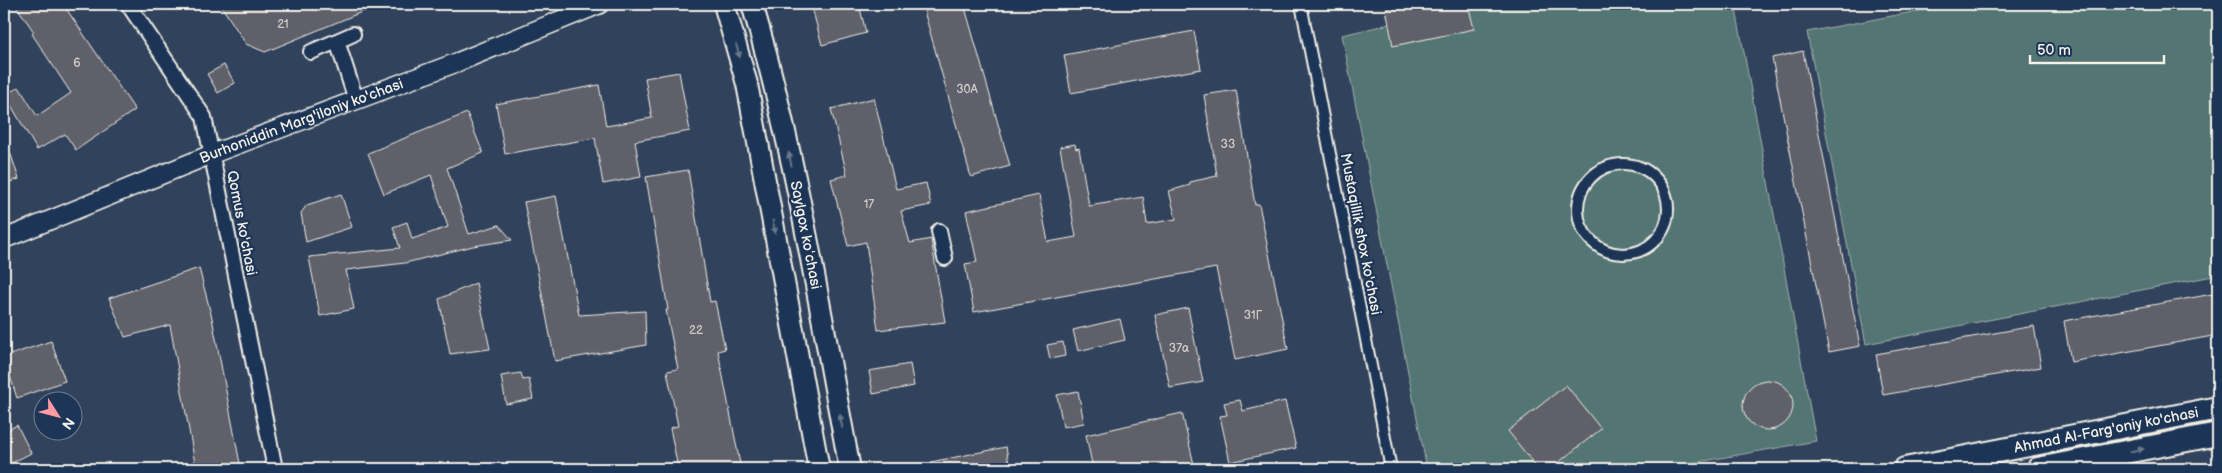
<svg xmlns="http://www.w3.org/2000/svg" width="2222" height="473" font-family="'Balsamiq Sans',sans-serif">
<rect width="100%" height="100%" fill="#31425c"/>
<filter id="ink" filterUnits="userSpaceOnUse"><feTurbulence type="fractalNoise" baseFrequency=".02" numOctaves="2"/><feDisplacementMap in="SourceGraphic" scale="10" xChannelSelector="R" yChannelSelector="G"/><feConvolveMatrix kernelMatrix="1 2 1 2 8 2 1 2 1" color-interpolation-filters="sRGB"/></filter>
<g filter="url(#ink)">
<path fill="#537473" stroke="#a4b2ae" d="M1477,4h258l81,437 -157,28h-232l-85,-434z
M1955,4h263v271l-352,69 -59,-312z"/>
<path fill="#5f6069" stroke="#f4f1e8" d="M15,4h48l72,106 -59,40 -11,-16 -28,16 -32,-55 14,-8 18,29 34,-23 -39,-59 2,-2z
M220,4h161l-116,48 -19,-8z
M811,4h48l7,29 -44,12z
M950,4h14l46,162 -39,11 -47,-166z
M1412,4h56l6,25 -81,17 -7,-37z
M1194,31l7,38 -130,24 -7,-38z
M1803,51l57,295 -31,6 -57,-294z
M224,65l11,18 -17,10 -11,-19z
M679,72l11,59 -55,10 6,36 -38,7 -8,-46 -90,16 -9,-50 103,-19 7,41 46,-8 -7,-40z
M1236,90l19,115 4,-1 29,145 -53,11 -19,-92 -242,44 -9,-48 12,-2 -11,-51 73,-16 9,47 28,-5 -16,-90 15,-3 1,5 3,-1 10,58 54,-9 4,27 29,-5 -7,-28 21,-6v-3l27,-6 -13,-81z
M874,98l22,91 30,-6 5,22 -30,6 9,32 21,-4 14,83 -67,8 -12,-88 -18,4 -17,-67 16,-4 -16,-66z
M467,113l16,40 -36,15 22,66 30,-9 13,15 -39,6 -68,17 -59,7 8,39 -34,7 -11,-59 91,-9 -7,-21 14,-5 5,17 36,-12 -17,-52 -47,19 -16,-41z
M6,140l13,39 -15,5v-43z
M688,170l22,132 5,-1 10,48 -7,2 23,118h-54v-3l-9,2 -8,-40 8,-2 -11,-55 11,-2 -12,-59h2l-22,-133z
M341,194l11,33 -46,15 -5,-29 6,-8z
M556,196l23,119 66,-4 1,34 -91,16 -31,-159z
M199,268l13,50 29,151h-45l-26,-144 -45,12 -16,-39z
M476,283l14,66 -40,5 -11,-55z
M2218,293v42l-147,27 -7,-41z
M1188,308l15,74 -33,6 -15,-73z
M1120,319l5,21 -47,11 -5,-21z
M2034,326l7,41 -158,28 -7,-41z
M51,341l14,40 -48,17 -13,-41z
M1063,342l2,14 -15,3 -3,-14z
M910,364l4,22 -41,8 -4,-23z
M521,373l2,7 6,-1 4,20 -27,5 -5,-28z
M1743 405a25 25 0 1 1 50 0a25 25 0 1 1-50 0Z
M1566,385l35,44 -51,40h-12l-30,-38z
M1078,391l6,32 -21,4 -6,-32z
M1240,400l3,11 42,-10 11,47 -66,14 -10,-46 7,-1 -3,-12z
M1182,413l13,56h-102l-7,-34z
M17,425l14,28 -27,14v-35z
M1006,447l4,22h-79v-7z"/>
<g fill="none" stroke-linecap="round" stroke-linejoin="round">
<defs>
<path id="pedestrian" d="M1301,4l90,465
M1578 209a45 45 0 1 1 90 0a45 45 0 1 1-90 0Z"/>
<path id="minor" d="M128,4l76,113 71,352
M337,41l16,-7
M311,52l26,-11 19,59
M939,231l6,27"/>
<g id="tertiary">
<path id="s1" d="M4,239l208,-85 246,-92 142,-58"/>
</g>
<path id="secondary" d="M724,4l23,80 72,385
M752,4c45,152 68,310 98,465"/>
<g id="primary">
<path id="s2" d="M1905,469l313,-61"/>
<path d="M2038,469l180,-35"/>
</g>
</defs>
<use href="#pedestrian" stroke="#f4f1e8" stroke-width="14"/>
<use href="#minor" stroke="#f4f1e8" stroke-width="18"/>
<use href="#tertiary" stroke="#f4f1e8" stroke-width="21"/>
<use href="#secondary" stroke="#f4f1e8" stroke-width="24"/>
<use href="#primary" stroke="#f4f1e8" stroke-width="26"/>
<use href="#pedestrian" stroke="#1d3557" stroke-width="10"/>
<use href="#minor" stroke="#1d3557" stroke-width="14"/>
<use href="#tertiary" stroke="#1d3557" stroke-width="18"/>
<use href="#secondary" stroke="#1d3557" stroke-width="20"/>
<use href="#primary" stroke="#1d3557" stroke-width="22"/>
</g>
<defs><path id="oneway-solid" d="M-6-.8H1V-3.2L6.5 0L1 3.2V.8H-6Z" transform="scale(1.25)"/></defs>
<g fill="#68778a">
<use href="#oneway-solid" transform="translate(738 51) rotate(74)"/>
<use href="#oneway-solid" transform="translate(790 159) rotate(-102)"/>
<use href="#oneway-solid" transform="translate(774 227) rotate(79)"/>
<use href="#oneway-solid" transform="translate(841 421) rotate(-101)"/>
<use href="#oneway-solid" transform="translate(2137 450) rotate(-11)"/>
</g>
</g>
<g text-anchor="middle" stroke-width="4.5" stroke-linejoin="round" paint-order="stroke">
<g font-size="12" fill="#cfcdc8">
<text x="283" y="28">21</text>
<text x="77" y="67">6</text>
<text x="967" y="93">30А</text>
<text x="1228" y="148">33</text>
<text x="869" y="208">17</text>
<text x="1253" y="319">31Г</text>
<text x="696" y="334">22</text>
<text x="1179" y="352">37а</text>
</g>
<g font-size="15" fill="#f4f1e8" stroke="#1d3557">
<text dy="5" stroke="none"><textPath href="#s1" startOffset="320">Burhoniddin Marg'iloniy ko'chasi</textPath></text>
<text transform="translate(242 223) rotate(79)" y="5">Qomus ko'chasi</text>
<text transform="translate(1361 234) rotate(79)" y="5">Mustaqillik shox ko'chasi</text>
<text transform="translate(806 235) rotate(79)" y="5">Saylgox koʻchasi</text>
<text dy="5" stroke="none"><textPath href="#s2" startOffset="205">Ahmad Al-Farg'oniy ko'chasi</textPath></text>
</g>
</g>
<rect width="2222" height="473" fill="none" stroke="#1d3557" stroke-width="20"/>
<rect x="10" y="10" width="2202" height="453" fill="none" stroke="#f4f1e8" stroke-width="2" filter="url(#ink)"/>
<g transform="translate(58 416) rotate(126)"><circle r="24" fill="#1d3557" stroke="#738091"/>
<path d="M0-4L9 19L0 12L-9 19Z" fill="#ff9aa2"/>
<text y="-8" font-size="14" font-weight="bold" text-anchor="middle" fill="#f4f1e8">N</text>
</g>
<path d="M2030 55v8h134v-8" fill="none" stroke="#f4f1e8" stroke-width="2.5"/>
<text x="2037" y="55" font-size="15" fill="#f4f1e8" stroke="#1d3557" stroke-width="4" paint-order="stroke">50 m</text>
</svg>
